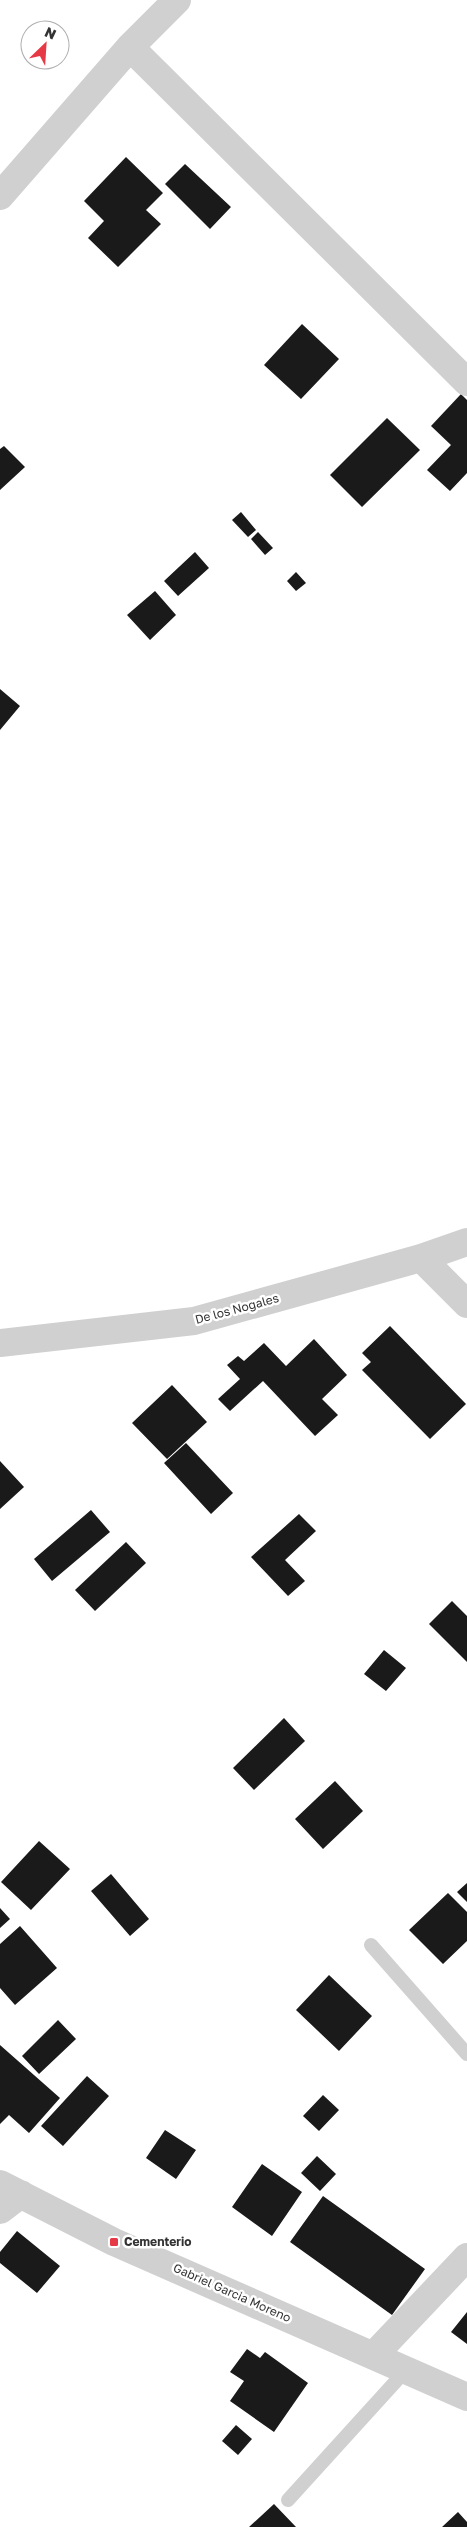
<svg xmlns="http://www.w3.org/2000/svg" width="467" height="2527" font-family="'Golos Text',sans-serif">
<rect width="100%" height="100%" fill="#fff"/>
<path fill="#1a1a1a" d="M126,157l37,36 -17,17 15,14 -43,43 -30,-29 16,-17 -20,-20z
M185,164l46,43 -21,22 -45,-45z
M302,324l37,35 -38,40 -37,-34z
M461,394l6,6v73l-17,18 -23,-21 24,-25 -20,-19z
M387,418l33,32 -58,57 -32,-32z
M4,446l21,21 -25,23v-41z
M241,512l15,18 -8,7 -16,-17z
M258,532l15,16 -8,7 -14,-16z
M195,552l14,16 -31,28 -14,-15z
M296,572l10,11 -10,8 -9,-10z
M155,591l21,24 -26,25 -23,-25z
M0,689l20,17 -20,24z
M390,1326l76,78 -36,35 -68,-69 9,-8 -9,-9z
M314,1339l33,36 -25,24 16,16 -23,21 -52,-55 -33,30 -12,-12 22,-20 -13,-14 11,-9 6,5 20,-18 22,23z
M172,1385l35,37 -40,37 -35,-36z
M186,1443l47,50 -22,21 -47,-51z
M0,1461l24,26 -24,22z
M91,1510l19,22 -58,49 -18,-22z
M299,1514l17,17 -31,29 20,21 -17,15 -37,-39z
M126,1542l20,21 -51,48 -20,-21z
M452,1601l15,15v46l-38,-38z
M384,1650l22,18 -20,23 -22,-17z
M284,1718l21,23 -51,49 -21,-22z
M335,1781l28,30 -40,38 -28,-30z
M39,1841l31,28 -39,41 -30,-28z
M111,1874l38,45 -19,17 -39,-45z
M467,1883v19l-10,-10z
M448,1893l19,19v29l-24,23 -34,-34z
M0,1908l10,11 -10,9z
M20,1926l37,42 -42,37 -15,-17v-44z
M329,1975l43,41 -33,35 -43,-41z
M58,2020l18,19 -37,35 -17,-18z
M0,2045l60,53 -31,35 -20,-18 -9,9z
M87,2076l22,20 -46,50 -22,-20z
M323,2095l16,15 -20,21 -16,-15z
M165,2130l31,20 -20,29 -30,-21z
M317,2156l19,18 -16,17 -19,-18z
M262,2164l40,28 -30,44 -40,-29z
M323,2196l102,73 -33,46 -102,-73z
M17,2231l43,35 -23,27 -37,-30v-11z
M467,2312v32l-16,-12z
M247,2349l13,9 5,-6 43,31 -34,49 -44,-31 14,-20 -14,-9z
M236,2425l16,14 -14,16 -16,-14z
M274,2504l22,23h-47z
M458,2512l9,10v5h-25z"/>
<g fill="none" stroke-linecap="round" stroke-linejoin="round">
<path stroke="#d0d0d0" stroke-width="14" d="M371,1945l96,109
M288,2500l119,-131"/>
<path stroke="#d0d0d0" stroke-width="28" d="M130,47l337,335
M0,196l130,-149 47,-47
M421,1258l46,46
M0,1343l194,-22 227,-63 46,-16
M0,2184l114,58 353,155
M0,2210l21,-16
M374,2355l93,-98"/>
</g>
<rect fill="#e63946" stroke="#fff" stroke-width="2" x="109" y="2237" width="10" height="10" rx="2.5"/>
<g text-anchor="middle" stroke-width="5" stroke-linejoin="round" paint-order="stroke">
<g font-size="12" fill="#333" stroke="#fff">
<text transform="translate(237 1309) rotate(-15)" y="4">De los Nogales</text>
<text transform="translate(232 2293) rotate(24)" y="4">Gabriel Garcia Moreno</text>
</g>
<g font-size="12" font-weight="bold" fill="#333" stroke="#fff" text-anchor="start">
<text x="124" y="2246">Cementerio</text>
</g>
</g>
<g transform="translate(45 45) rotate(25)"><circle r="24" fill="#ffffff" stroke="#adadad"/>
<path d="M0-4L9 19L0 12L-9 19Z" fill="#e63946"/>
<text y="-8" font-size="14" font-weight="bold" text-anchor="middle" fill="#333333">N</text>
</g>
</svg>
